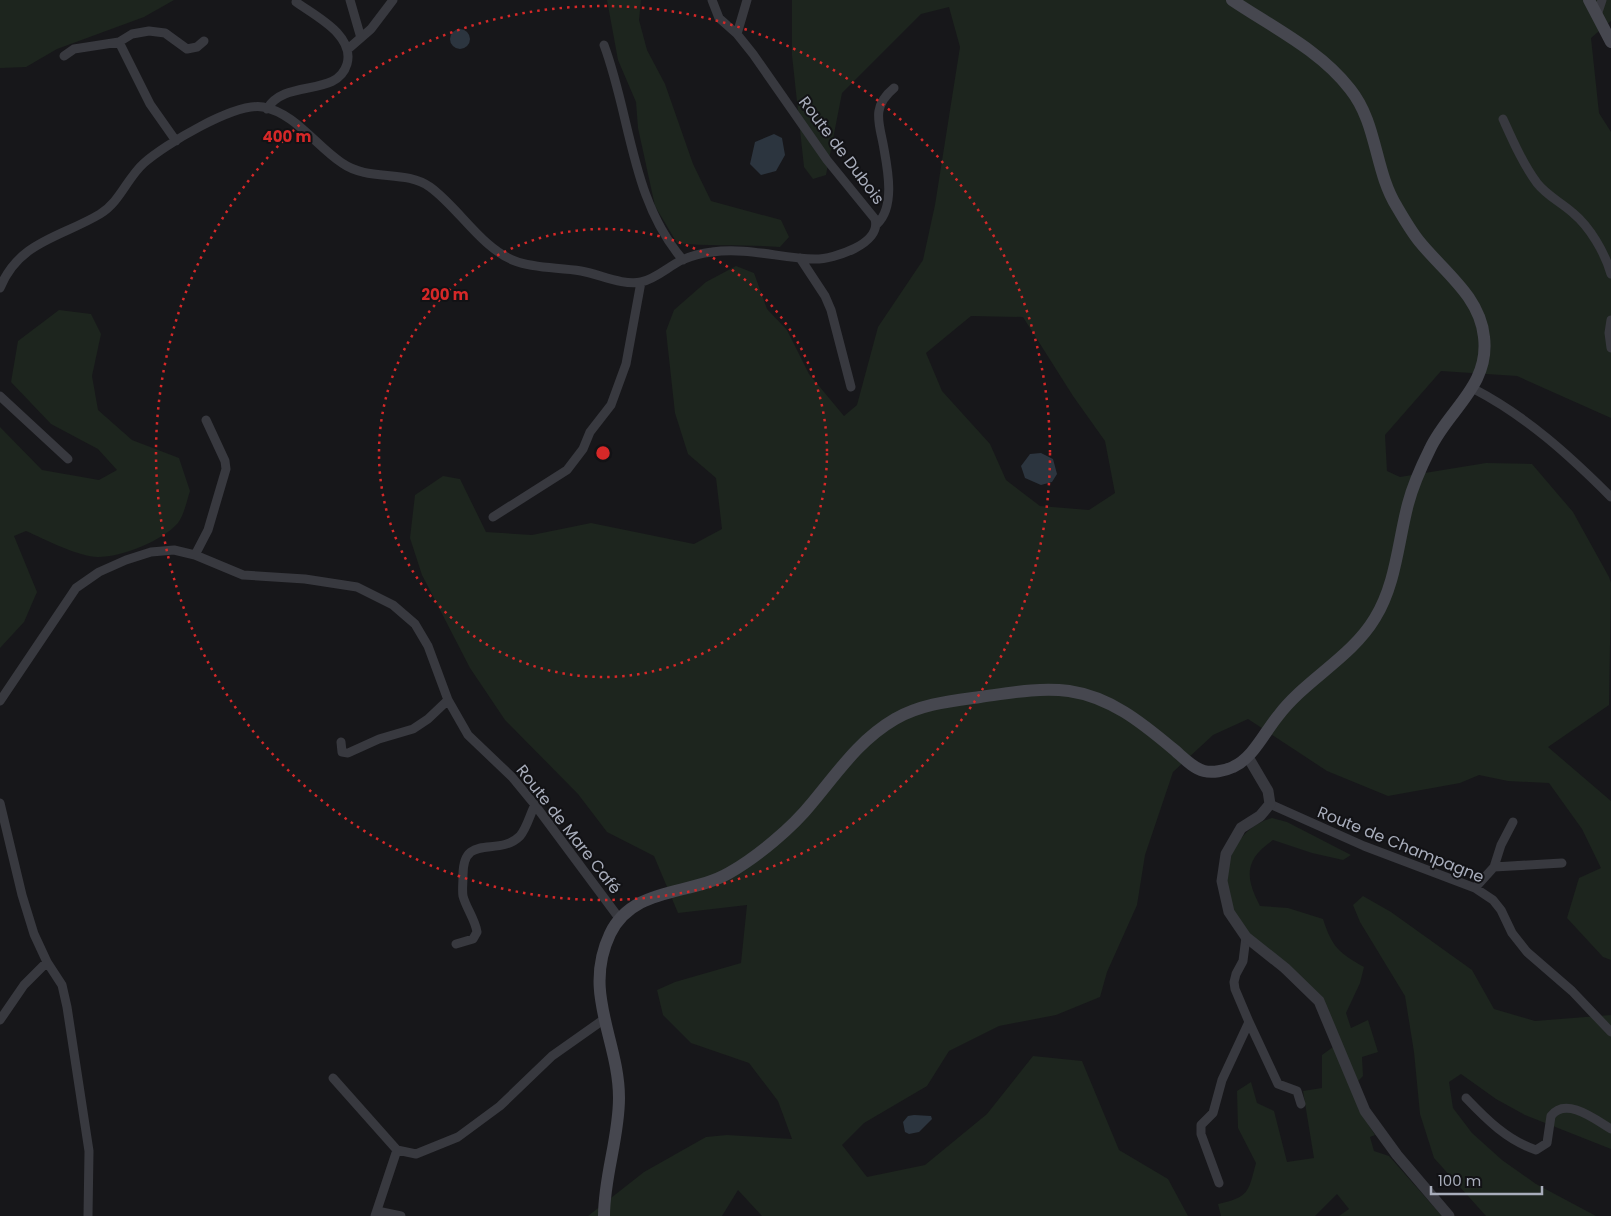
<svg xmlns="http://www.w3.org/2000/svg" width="1611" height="1216" font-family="Poppins,sans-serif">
<rect width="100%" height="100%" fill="#17171a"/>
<path fill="#1d251e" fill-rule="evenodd" d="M0,0h174l-30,17 -87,32 -31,18 -26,1z
M607,0h34l-2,20 8,30 18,34 28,80 18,37 70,19 8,17 -9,10c-35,-3 -69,0 -103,-4l-22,-37 -17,-78 -2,-26 -18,-42z
M792,0h819v21l-20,17 8,75 12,19v286l-94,-42 -76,-5 -56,64 2,36 13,6 86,-14 46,1 41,48 36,65 2,6 -2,122 -61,42 63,54v159l-8,-3 -36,-39 12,-40 22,-10 -19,-39 -33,-46 -41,-2 -29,-6 -19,8 -72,13 -61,-25 -79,-52 -35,16 -40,37 -28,83 -8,50 -30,67 -7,25 -44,18 -57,11 -50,25 -22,35 -63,37 -22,22 25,32 58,-12 62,-51 46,-58 49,5 37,89 49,29 20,37h-426l-24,-26 -16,26h-134l56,-44 62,-35 21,-2 65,4 -14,-38 -29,-38 -58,-20 -28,-28 -6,-25 18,-8 66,-19 6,-58 -69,8 -24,-57 -47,-24 -29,-38 -73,-74 -35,-52 -48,-93 -12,-37 5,-43 28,-19 17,3 26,53 46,3 59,-12 103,21 28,-15 -6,-51 -28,-24 -13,-41 -9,-82 8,-21 32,-28 30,-16 18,7 13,36 20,21 22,44 35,42 13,-11 21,-78 45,-67 12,-55 25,-158 -11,-40 -28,7 -79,79 -16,82 -13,4 -9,-12 -12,-112zM971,316l52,1 50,79 32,45 10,52 -26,17 -49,-4 -34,-26 -16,-36 -48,-53 -16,-38z
M59,310l32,4 10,20 -9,42 6,34 34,30 47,18 11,33c-3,9 -6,24 -12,32 -16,18 -56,34 -80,34 -19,0 -54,-18 -72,-26l-12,5 23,56 -13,30 -24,26v-221l42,43 57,10 18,-10 -19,-21 -47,-25 -40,-42 7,-41z
M1272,818l15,4 64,33 -8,5 -31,-7 -39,-13c-29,20 -28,37 -13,66l28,2 35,11c9,28 16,34 41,48l-4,16 -14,30 5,15 17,-8 10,32 -16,5 1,19 -12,12 8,22 16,25 -5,2 4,14 15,5 53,60h-103l10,-7 -12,-15 -22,22h-94l-3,-12c31,-7 30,-11 38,-41l-18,-35 -1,-37 14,-9 6,21 17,8 13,51 27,-4 -11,-67 19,-3v-33l11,-8c-3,-12 -6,-39 -12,-48 -5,-6 -15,-12 -21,-17 -36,-32 -89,-67 -70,-123 7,-21 21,-35 42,-41z
M1363,896l28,16 81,58 22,39 41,12 76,-6v134l-86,-34 -29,-16 -35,-25 -12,8 4,26 19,25 30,27 34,24 60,32h-110l-52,-58 -14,-44 -6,-62 -9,-56 -45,-74 -7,-17z"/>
<path fill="#2c353f" d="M450 39a10 10 0 1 1 20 0a10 10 0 1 1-20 0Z
M774,134l8,4 3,17 -9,16 -15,4 -11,-11 5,-22z
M1041,453l12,6 4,15 -5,8 -11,3 -16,-7 -4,-12 9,-12z
M914,1115l17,1 1,3 -13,13 -10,2 -4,-2 -2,-10 5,-6z"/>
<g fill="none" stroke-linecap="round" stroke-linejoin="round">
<path stroke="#38393f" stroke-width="9" d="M350,0l11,38
M1597,15l5,-15
M737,34l10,-34
M119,42l31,62 26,37
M604,45c27,72 27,155 79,215
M348,49l23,-20 22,-29
M64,56l10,-7 45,-7 13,-8 17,-3 16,2 22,16 10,-2 7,-6
M267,109c18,-31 70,-11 80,-45 8,-29 -32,-48 -51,-62
M1503,119c10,22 20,45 34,64 10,13 24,19 36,30 17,14 32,40 38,61
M877,224c18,-17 11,-53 7,-75 -4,-25 -14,-41 10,-61
M800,258l25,38 6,14 20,77
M0,288c19,-47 62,-51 100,-74 20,-12 27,-36 44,-51 20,-18 91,-61 119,-56 32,6 53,39 79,56 27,19 63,6 88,24 29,21 51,61 85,74 21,8 44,6 66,10 18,3 42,15 60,11 15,-3 28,-16 41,-22 9,-4 21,-7 30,-8 34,-5 68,6 103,7 19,0 67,-15 60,-40l-48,-59 -74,-106 -16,-20 -18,-16 -7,-18
M1611,320l-2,13 2,15
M1474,389c52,27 95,66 137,108
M0,396l68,63
M493,517l74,-47 16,-21 7,-17 21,-27 15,-41 15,-82
M195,555l13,-25 18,-61 -1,-8 -19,-41
M0,701l76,-113 23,-16 27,-12 25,-8 23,-2 21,5 48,20 62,4 52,8 36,18 22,19 13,22 20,54 20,35 44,42 23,28 84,113
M341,742l1,10 6,1 31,-14 34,-10 15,-10 20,-19
M0,803l22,92 12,39 13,28 15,23 5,22 22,144 -1,65
M1270,804l94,42 111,42 18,12 8,10 11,23 15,19 45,39 39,41
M1494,867l7,-22 12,-23
M1475,888l19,-21 68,-4
M1246,937l-3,24 -7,13 -2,8 1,7 14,33
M456,944l17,-5 4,-7c-2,-13 -11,-24 -14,-36 -1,-6 0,-13 0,-19 -1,-46 35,-19 57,-41 7,-8 10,-22 15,-31
M0,1020l24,-35 23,-23
M333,1078l64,72
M1466,1098c21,22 41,42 70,52l11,-7 4,-27c15,-20 45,4 60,13
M1219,1183l-18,-49v-9l12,-12 9,-33 27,-58 29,62 19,7 4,13
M377,1211l24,5
M375,1216l22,-66 19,4 42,-17 42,-31 52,-50 51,-36"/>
<path stroke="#38393f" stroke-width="11" d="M1248,757l20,34 2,13 -10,12 -19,12 -15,26 -4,27 7,31 17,25 39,31 34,33 46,110 32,44 52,61"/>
<path stroke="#46474f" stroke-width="12" d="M1589,0l22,42
M604,1216c0,-40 15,-78 15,-118 0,-58 -37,-105 -9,-164 23,-48 79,-38 119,-61 28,-16 63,-45 83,-70 26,-31 47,-63 83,-84 26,-15 56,-18 85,-22 29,-4 60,-10 89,-6 41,6 72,31 103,57 9,7 20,20 32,23 8,2 21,0 29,-4 20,-9 31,-34 45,-51 28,-37 73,-58 97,-98 21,-34 23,-76 33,-114 5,-19 13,-37 22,-55 18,-39 60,-63 54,-112 -4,-41 -41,-66 -65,-96 -8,-10 -15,-22 -22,-34 -23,-37 -19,-83 -47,-118 -30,-39 -78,-62 -118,-89"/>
</g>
<g fill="none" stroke="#d62828" stroke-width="2.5" stroke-dasharray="2.5 5">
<circle cx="603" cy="453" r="224"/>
<circle cx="603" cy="453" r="447"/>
</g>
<g text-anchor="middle" stroke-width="4" stroke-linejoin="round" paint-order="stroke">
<g font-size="16" fill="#a8adbb" stroke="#121215">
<text transform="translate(842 150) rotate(53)" y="6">Route de Dubois</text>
<text transform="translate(569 829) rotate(52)" y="6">Route de Mare Café</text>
<text transform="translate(1401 844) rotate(22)" y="6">Route de Champagne</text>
</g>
</g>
<circle cx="603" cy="453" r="8" fill="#d62828" stroke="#121215" stroke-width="2.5"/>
<g font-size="15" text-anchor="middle" font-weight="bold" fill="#d62828" stroke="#121215" stroke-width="4" stroke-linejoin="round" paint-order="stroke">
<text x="287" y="142">400 m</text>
<text x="445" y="300">200 m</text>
</g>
<path d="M1431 1186v8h111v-8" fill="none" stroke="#a8adbb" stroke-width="2.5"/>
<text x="1438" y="1186" font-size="15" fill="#a8adbb" stroke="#121215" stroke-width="4" paint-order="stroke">100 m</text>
</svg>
